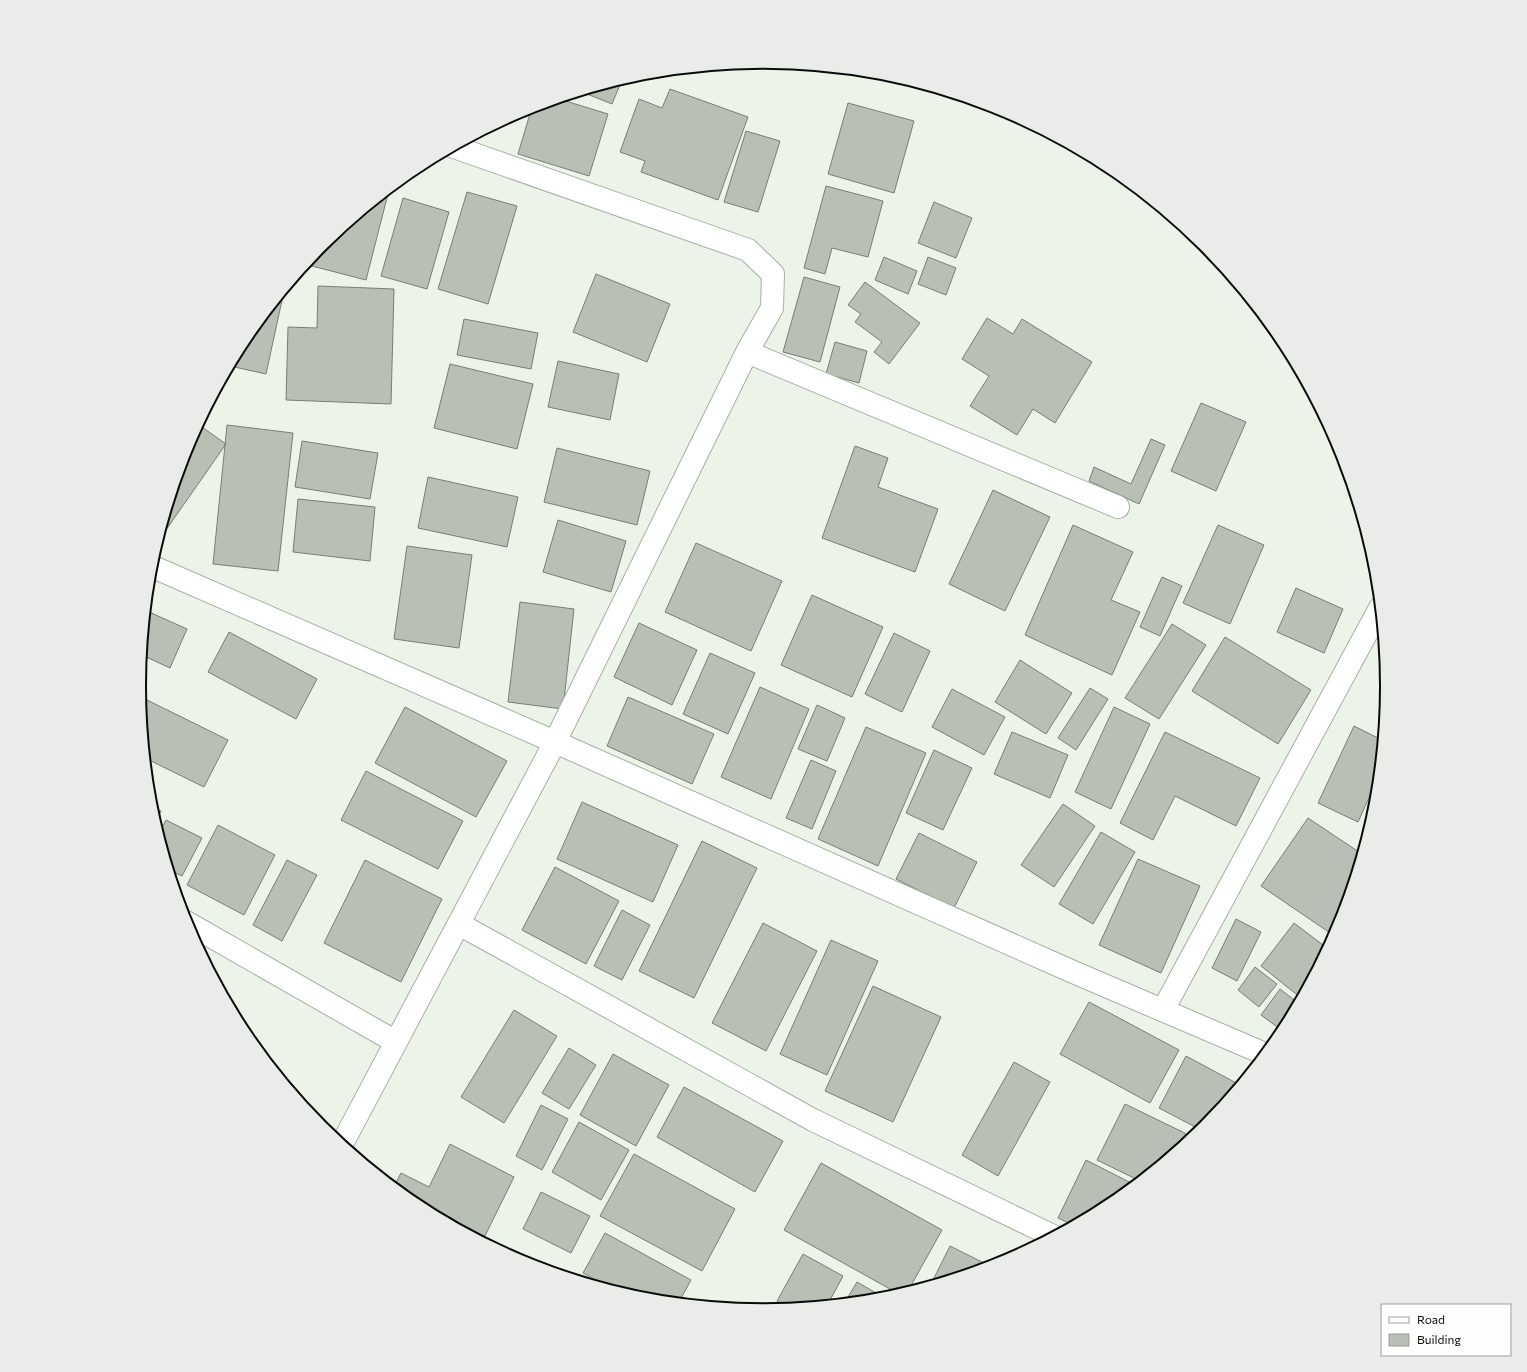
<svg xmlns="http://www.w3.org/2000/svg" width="1527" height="1372" font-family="Commissioner,sans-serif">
<rect width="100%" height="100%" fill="#ecf4e9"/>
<path fill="#b8c0b6" stroke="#777e75" d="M622,80l-10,24 -30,-12z
M670,89l78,28 -30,83 -77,-28 4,-11 -25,-9 19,-53 23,9z
M559,99l49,15 -19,62 -71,-22 14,-47z
M848,103l66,18 -20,72 -66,-19z
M746,131l34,10 -22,71 -34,-10z
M826,186l57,15 -15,56 -36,-9 -7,26 -21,-6z
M389,190l-23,90 -58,-15 2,-5 12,-15z
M467,192l50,14 -29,98 -50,-15z
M403,198l46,14 -22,77 -46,-13z
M934,202l38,16 -16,40 -38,-15z
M884,257l33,14 -9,23 -33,-14z
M928,257l28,11 -10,27 -28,-11z
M596,274l74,30 -23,58 -74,-30z
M804,277l36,10 -20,75 -37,-10z
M865,282l55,41 -31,41 -15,-12 8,-10 -27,-20 6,-8 -13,-9z
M318,286l76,3 -3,115 -105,-4 2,-73 29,1z
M284,291l-18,83 -36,-8 15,-27z
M987,318l26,16 9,-15 70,43 -37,61 -22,-14 -16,26 -47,-29 19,-30 -27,-17z
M464,319l74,14 -7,36 -74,-14z
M835,342l32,9 -8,32 -33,-9z
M558,361l61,13 -9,46 -62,-13z
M450,364l83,20 -16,65 -83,-21z
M1201,403l45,19 -30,69 -45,-20z
M199,425l27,19 -67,96 28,-93z
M227,425l66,8 -15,138 -65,-7z
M1151,439l14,6 -26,59 -50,-23 5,-14 37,17z
M302,441l76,12 -8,46 -75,-12z
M855,446l33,12 -10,29 60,22 -23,63 -93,-34z
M557,448l93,23 -13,54 -93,-23z
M428,477l90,20 -11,50 -89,-19z
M993,490l57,27 -45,94 -56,-27z
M298,499l77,8 -5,54 -77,-9z
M558,520l68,21 -15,51 -68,-20z
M1073,525l60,27 -22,48 29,12 -28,63 -87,-40z
M1218,525l46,20 -34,79 -47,-21z
M696,543l86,38 -31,70 -86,-39z
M407,546l65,9 -13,93 -65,-9z
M1162,577l20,9 -22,50 -20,-9z
M1296,588l47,21 -19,44 -47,-21z
M812,595l71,32 -31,70 -71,-32z
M520,602l54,7 -11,100 -55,-7z
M147,611l40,18 -17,39 -28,-13z
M639,623l58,27 -25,55 -58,-28z
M1172,624l34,21 -47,74 -34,-21z
M229,632l88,47 -21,40 -88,-47z
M894,633l36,18 -28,61 -37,-18z
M1225,637l86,53 -33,54 -86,-53z
M710,653l45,20 -27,61 -45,-20z
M1020,660l52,33 -26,41 -51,-32z
M760,687l49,22 -38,90 -50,-22z
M1090,688l18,11 -32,51 -18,-12z
M952,689l53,28 -21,38 -52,-28z
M141,697l87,43 -24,47 -57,-28z
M628,697l86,37 -22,50 -85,-38z
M817,705l28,13 -18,43 -29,-12z
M405,707l102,54 -31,56 -101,-54z
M1114,707l36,17 -39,85 -36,-17z
M1354,726l28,14 -4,38 -20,44 -40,-19z
M866,727l60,26 -48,113 -60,-27z
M1012,732l56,23 -18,43 -56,-24z
M1165,732l95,46 -24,48 -61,-30 -22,44 -33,-17z
M934,750l38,18 -29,62 -37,-17z
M811,760l25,11 -24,58 -26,-11z
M366,771l97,50 -25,48 -97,-49z
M582,802l96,43 -25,57 -96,-43z
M1063,804l32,22 -41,61 -33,-22z
M151,806l10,5 -5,10 -5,-13z
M1308,818l54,36 -22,71 -7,10 -72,-49z
M166,820l36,18 -20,38 -11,-5 -12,-38z
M218,825l57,30 -31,60 -57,-30z
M1101,832l34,20 -42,72 -34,-20z
M919,833l58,29 -23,46 -58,-29z
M702,841l55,27 -63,130 -55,-27z
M1138,859l62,27 -39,87 -62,-28z
M287,860l30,15 -35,66 -29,-16z
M365,860l77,39 -41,83 -77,-39z
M555,867l64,34 -33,63 -64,-34z
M622,910l28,15 -28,55 -28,-14z
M1236,919l25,13 -24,49 -25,-13z
M763,923l54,28 -51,100 -54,-28z
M1294,923l33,25 -26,50 -40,-32z
M831,940l47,21 -51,114 -47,-21z
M1255,967l22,17 -18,23 -21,-17z
M873,986l68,31 -48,105 -68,-31z
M1280,989l18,14 -18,26 -19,-14z
M1089,1002l90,48 -29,53 -90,-49z
M514,1010l43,26 -53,87 -43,-26z
M569,1048l27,17 -27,44 -27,-16z
M613,1054l56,31 -33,61 -56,-31z
M1186,1056l54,29 -39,45 -42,-22z
M1014,1062l36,20 -52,94 -36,-21z
M684,1087l99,54 -28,51 -98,-55z
M1125,1104l68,33 -53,44 -43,-21z
M541,1105l27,14 -26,51 -26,-14z
M579,1122l50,28 -28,50 -49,-28z
M450,1144l64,33 -31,63 -66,-35 -23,-19 7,-13 28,14z
M634,1154l101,55 -33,62 -102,-55z
M1086,1160l49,25 -25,20 -37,20 -15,-7z
M821,1163l121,67 -34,61 -9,3 -115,-64z
M541,1192l49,24 -19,37 -48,-24z
M605,1233l86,47 -12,22 -37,-4 -28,-8 -31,-17z
M950,1246l40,20 -59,18z
M803,1254l40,22 -15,28 -38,3 -13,-6z
M857,1282l28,16 -40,4z"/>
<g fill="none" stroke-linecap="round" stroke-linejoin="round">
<defs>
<path id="minor" d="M747,352l371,155
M151,566l404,176 516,229 194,83
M186,922l210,120
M459,924l354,196 240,116
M1163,1010l217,-402
M342,1144l213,-402 192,-390 25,-44 1,-34 -25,-24 -294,-103"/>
</defs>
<use href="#minor" stroke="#a7afa5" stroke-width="24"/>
<use href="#minor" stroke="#fff" stroke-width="22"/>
</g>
<path d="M0 0H1527V1372H0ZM146 686a617 617 0 1 1 1234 0a617 617 0 1 1-1234 0Z" fill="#eaece9" fill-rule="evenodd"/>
<path fill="none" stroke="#0a0c09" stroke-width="2" d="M146 686a617 617 0 1 1 1234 0a617 617 0 1 1-1234 0Z"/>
<rect x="1381" y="1304" width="130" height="52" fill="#fdfffd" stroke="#9c9e9b"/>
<rect x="1389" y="1317" width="20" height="6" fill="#ffffff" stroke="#9c9e9b"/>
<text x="1417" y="1324" font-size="12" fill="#0a0c09">Road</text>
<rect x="1389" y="1334" width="20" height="12" fill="#b8c0b6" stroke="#9c9e9b"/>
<text x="1417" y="1344" font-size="12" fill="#0a0c09">Building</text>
</svg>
